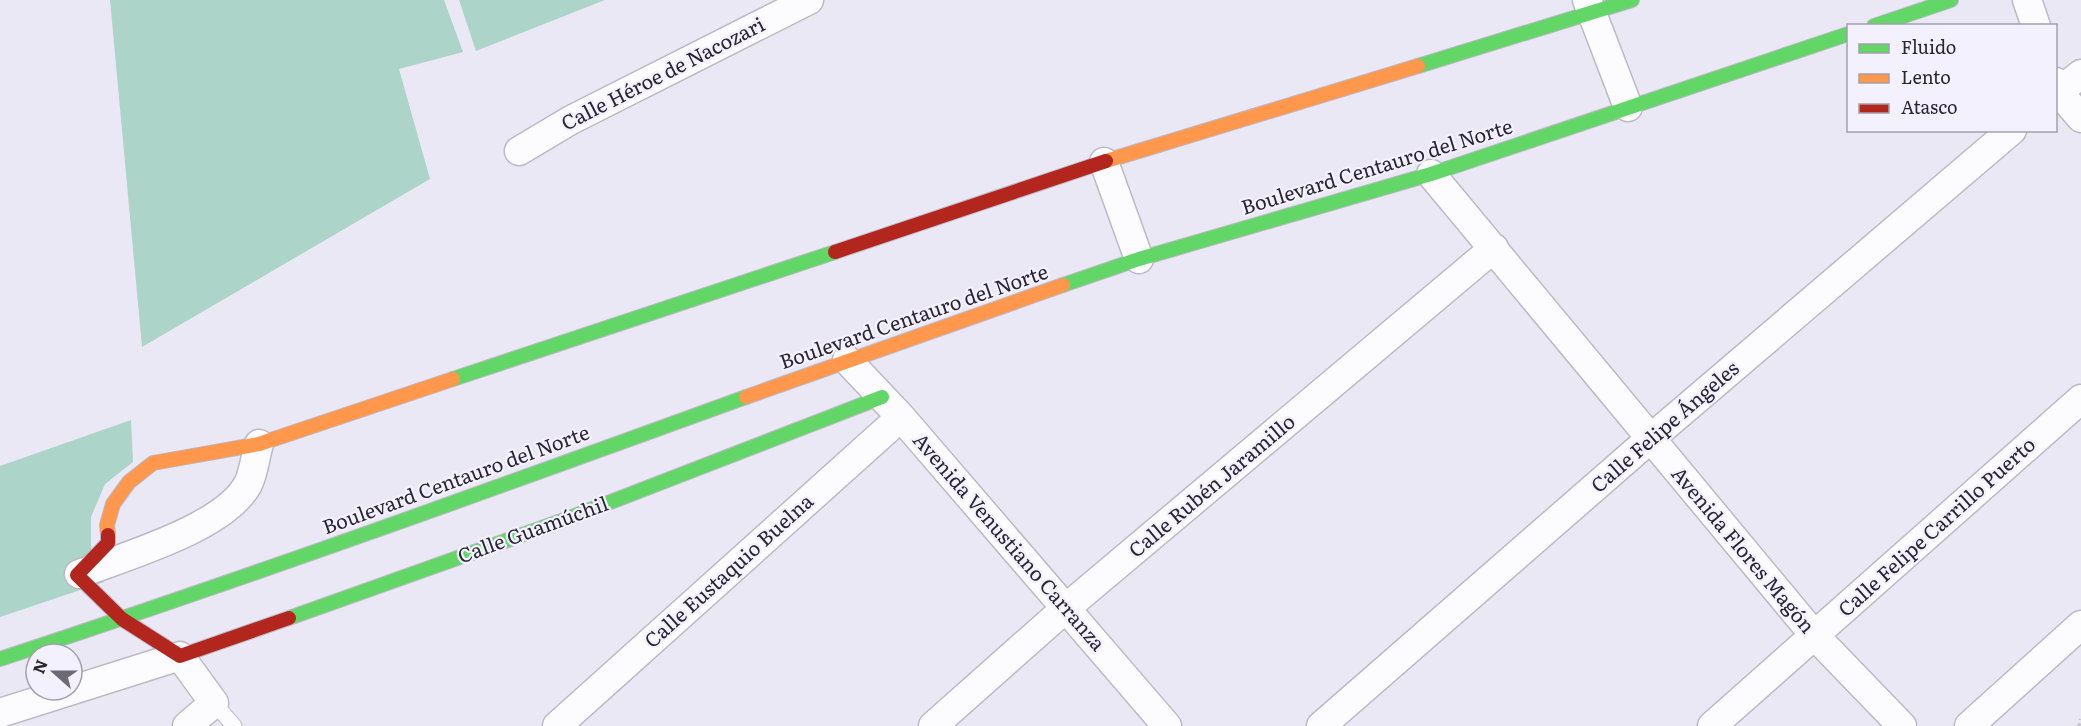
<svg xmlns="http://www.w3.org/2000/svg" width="2081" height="726" font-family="Literata,serif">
<rect width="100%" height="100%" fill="#ebe8f5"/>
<path fill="#add4c8" d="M110,0h334l19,52 -64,17 31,110 -288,168z
M459,0h146l-129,51z
M131,420l2,42 -28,22 -14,33v38l13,27 -104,35v-151z"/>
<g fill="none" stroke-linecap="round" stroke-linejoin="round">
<defs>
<path id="lane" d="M214,703l20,23"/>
<path id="street" d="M1587,0l41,107
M2027,0l9,26
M2056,82l2,9 23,27
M2056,94l25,-20
M519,151l52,-31 238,-120
M1104,162l35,97
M1431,174l384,462 87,90
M847,360l54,57 266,309
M79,574c46,-18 146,-46 169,-90 6,-12 7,-27 11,-40
M0,713l180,-57 34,47 -27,23
M557,726l344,-309
M933,726l133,-118 428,-360
M1321,726l329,-287 362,-309
M1712,726l369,-327
M1969,726l112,-101"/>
<path id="fast" d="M1874,26l77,-26
M1418,66l214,-66
M1063,285l76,-26 292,-85 417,-140
M453,379l382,-127
M289,618l275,-98 318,-123
M0,659c250,-82 498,-172 746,-262"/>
<path id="slow" d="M1106,161l312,-95
M746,397l317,-112
M108,535l-1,-10 6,-21 16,-22 24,-19 106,-19 194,-65"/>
<path id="jam" d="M835,252l271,-91
M108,535v8l-31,32 45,44 58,37 109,-38"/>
</defs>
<use href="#lane" stroke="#bcb9c5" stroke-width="17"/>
<use href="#street" stroke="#bcb9c5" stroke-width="31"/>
<use href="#fast" stroke="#bcb9c5" stroke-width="16"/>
<use href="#slow" stroke="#bcb9c5" stroke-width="16"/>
<use href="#jam" stroke="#bcb9c5" stroke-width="16"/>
<path stroke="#cac9ce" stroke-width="4" stroke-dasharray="3 3" stroke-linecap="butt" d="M2079,726l2,-7"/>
<use href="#lane" stroke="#fcfcfe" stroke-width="15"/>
<use href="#street" stroke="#fcfcfe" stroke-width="28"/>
<use href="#fast" stroke="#63d668" stroke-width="14"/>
<use href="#slow" stroke="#ff974d" stroke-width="14"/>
<use href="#jam" stroke="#b3261e" stroke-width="14"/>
</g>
<g text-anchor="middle" stroke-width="4.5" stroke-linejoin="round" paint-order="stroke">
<g font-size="20" fill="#292632" stroke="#f4f1fe">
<text transform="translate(663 74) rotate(-27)" y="7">Calle Héroe de Nacozari</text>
<text transform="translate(1377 167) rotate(-17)" y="7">Boulevard Centauro del Norte</text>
<text transform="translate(914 317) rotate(-19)" y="7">Boulevard Centauro del Norte</text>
<text transform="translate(1665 427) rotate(-41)" y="7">Calle Felipe Ángeles</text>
<text transform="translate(456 480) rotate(-20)" y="7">Boulevard Centauro del Norte</text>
<text transform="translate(1212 486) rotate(-40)" y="7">Calle Rubén Jaramillo</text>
<text transform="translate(1937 527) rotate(-42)" y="7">Calle Felipe Carrillo Puerto</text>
<text transform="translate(533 530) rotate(-20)" y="7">Calle Guamúchil</text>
<text transform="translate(1009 542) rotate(49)" y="7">Avenida Venustiano Carranza</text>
<text transform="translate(1743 550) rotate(50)" y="7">Avenida Flores Magón</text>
<text transform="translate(729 571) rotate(-42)" y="7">Calle Eustaquio Buelna</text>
</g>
</g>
<rect x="1847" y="24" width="210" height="108" fill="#f4f1fe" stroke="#a3a0ac" stroke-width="1.5"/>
<rect x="1859" y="44" width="30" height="9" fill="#63d668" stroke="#a3a0ac" stroke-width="1.5"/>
<text x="1901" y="54" font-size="18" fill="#292632">Fluido</text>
<rect x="1859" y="74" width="30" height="9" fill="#ff974d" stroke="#a3a0ac" stroke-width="1.5"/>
<text x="1901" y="84" font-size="18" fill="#292632">Lento</text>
<rect x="1859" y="104" width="30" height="9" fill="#b3261e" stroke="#a3a0ac" stroke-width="1.5"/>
<text x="1901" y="114" font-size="18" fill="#292632">Atasco</text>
<g transform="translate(54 672) rotate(291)"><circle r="28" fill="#f4f1fe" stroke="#a3a0ac" stroke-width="1.5"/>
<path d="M0-4.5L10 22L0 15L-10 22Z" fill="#6d6a76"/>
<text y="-9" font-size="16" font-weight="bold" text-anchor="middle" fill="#292632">N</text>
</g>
</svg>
